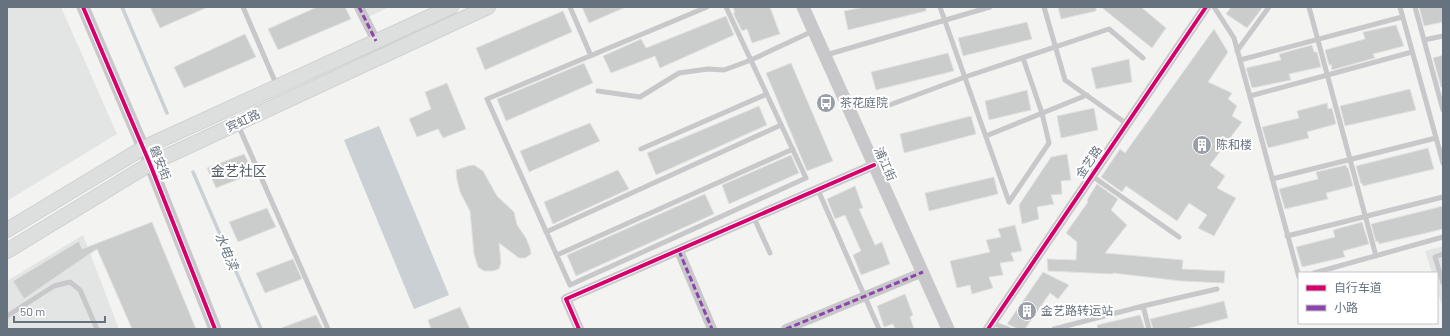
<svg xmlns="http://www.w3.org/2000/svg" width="1450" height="336" font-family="Barlow,'Noto Sans SC',sans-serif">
<rect width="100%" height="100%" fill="#f3f3f2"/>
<path fill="#e3e5e5" d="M7,7h54l56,127 -110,67z
M354,7h35l-29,14z
M83,235l36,94h-112v-48z
M1443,246v63l-6,-19v-17h-5l-7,-22z"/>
<path fill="#cad0d4" d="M379,126l70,169 -35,14 -70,-169z"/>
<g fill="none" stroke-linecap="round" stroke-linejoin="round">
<path stroke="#cad0d4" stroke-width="3.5" d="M122,7l45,106
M193,172l68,157"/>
</g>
<path fill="#cbcccc" stroke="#e2e2e2" d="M150,7h58l-48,21z
M317,7h28l6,12 -73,31 -10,-21z
M582,7h44l-37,16z
M733,7h37l10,27 -28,9 -5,-14 -5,2 -9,-18h2z
M864,7h62v4l-78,19 -4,-19z
M1058,7h38v4l-35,8z
M1101,7h40l25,21 -14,20z
M1231,7h32l-16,21 -21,-14z
M1419,7h24v15l-19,4z
M563,11l9,21 -87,38 -9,-22z
M726,16l8,19 -74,33 -5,-12 -44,17 -8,-17 38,-17 5,9z
M1027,22l5,17 -69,17 -5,-18z
M1396,25l8,21 -31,8 2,4 -43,12 -1,-6 -2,1 -4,-15 40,-11 -2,-7z
M1214,29l14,23 -20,30 24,11 -4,6 9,7 -5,10 10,6 -32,43 15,11 -8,12 19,10 -22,38 -16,-8 9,-13 -18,-12 -12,18 -51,-35 -4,6 -21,-15 19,-28 5,4z
M245,34l11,23 -72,31 -10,-21z
M1312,45l2,7h3l4,15 -32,7 2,6 -39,8 -6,-20 35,-8 -2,-6z
M948,53l6,18 -78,19 -5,-18z
M1443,55v32h-2l-8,-29z
M1129,59l3,23 -36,7 -5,-21z
M584,63l9,20 -87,38 -9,-22z
M791,63l42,98 -26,10 -41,-98z
M447,83l19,46 -23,9 -5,-9 -21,8 -8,-18 22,-10 -6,-17z
M1410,89l6,21 -71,16 -5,-20z
M1027,90l4,20 -42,10 -4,-19z
M1327,103l1,6 4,-1 4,16 -29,8 2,6 -41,10 -6,-21 37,-9 -2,-7z
M759,106l8,19 -111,50 -9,-22z
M1094,108l4,22 -37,8 -4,-22z
M971,116l5,18 -72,19 -4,-19z
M590,123l10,18 -71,31 -9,-21z
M1428,148l6,21 -71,17 -1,-3 -1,1 -5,-18z
M244,154l10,19 -38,15 -9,-20z
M1067,154l4,26 -10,1 1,13 -11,1 3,9 -17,3 2,12 -17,5 -3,-19 32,-48z
M791,155l8,18 -70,31 -7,-19z
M474,165l9,6 14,25 17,16 3,13 9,13 4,10 1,6 -6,4h-6l-20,-15 2,19 -2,7 -7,2h-8l-6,-4 -4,-13 -4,-43 -10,-19 -3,-12 -1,-10 12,-4z
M1346,165l1,3 1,-1 5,19 -27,7 2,6 -43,10 -6,-20 39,-10 -2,-7z
M618,170l11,19 -76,35 -9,-22z
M994,177l4,17 -69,17 -4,-18z
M1097,184l21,15 -7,11 16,15 -22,28 78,7 -1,9 43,2 -1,12 -43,-2 -68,-8v1l-65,-3 -1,-12 29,1 1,-18 -11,-9 22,-31 -1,-2z
M855,186l8,22 -4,1 16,36 7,-3 8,22 -29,11 -8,-20 8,-4 -16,-36 -10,4 -8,-20z
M705,194l9,20 -138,62 -9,-21z
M1443,206v23l-64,15 -1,-3 -2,1 -5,-18z
M267,208l9,19 -38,15 -9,-20z
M152,222l44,107h-64l-35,-80 -73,50 -11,-18 66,-40 3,8z
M1362,222l7,22 -26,7 2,6 -43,10 -6,-20 39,-10 -2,-7z
M1015,225l7,26 -11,2 3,8 -14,2 3,12 -14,2 4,11 -21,6 -2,-9 -13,3 -7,-27 40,-9 -4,-12 15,-3 -3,-8z
M293,259l9,20 -37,14 -9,-20z
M1043,272l26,13 -11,14 -8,-6 -25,36h-7l-11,-5z
M905,294l8,21 -3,2 4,12h-19l-2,-5 -9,3 -7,-21z
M1224,301l4,17 -42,11h-33l-3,-10z
M460,307l10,22h-39l-3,-9z
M316,315l7,14h-42v-1z
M1140,315l5,14h-47l-1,-4z"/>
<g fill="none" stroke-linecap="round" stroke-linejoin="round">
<defs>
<path id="secondary" d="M7,230l136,-82 308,-141
M7,251l143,-87 338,-157"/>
</defs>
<use href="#secondary" stroke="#d0d1d1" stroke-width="16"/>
<path stroke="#c8c8ca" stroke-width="5" d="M243,7l34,79
M570,7l21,49
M707,7l-220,92 83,186 236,-107 -80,-171
M940,7l69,195
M1044,7l21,73 62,44
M1214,7l20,31 65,239
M1309,7l67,249
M1400,7l43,156
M1415,7l28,103
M1424,40l19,-4
M1237,51l32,-44
M826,55l164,-48
M1240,60l162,-43
M598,91l42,6 39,-24 29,-4 16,1 27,-10 62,-29
M1250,96l162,-44
M884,107l81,-30 144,-48 34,29
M238,125l90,204
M986,136l101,-41
M641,149l126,-55
M1092,176l87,61
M1272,179l164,-41
M818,190l61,139
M1009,202l40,-59 -7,-30 -19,-55
M754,218l16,35
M546,232l235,-107
M1287,236l156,-39
M1443,254l-8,3 8,26
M557,255l236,-106
M1314,273l129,-36
M1143,306l6,23
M7,316l47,-30 16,-4 10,8 17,39
M992,323l16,6
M1054,329l89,-23 74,-17"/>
<path stroke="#c8c8ca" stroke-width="10" d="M359,7l17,34
M679,251l33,78
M579,329l-13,-30 308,-134
M786,329l137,-57
M988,329l218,-322"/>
<path stroke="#c8c8ca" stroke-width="13" d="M83,7l67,157 65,165
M803,7l145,322"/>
<use href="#secondary" stroke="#dddede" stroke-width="14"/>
<path stroke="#8e44ad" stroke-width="3" stroke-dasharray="6 3" stroke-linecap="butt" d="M359,7l17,34
M679,251l33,78
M786,329l137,-57"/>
<defs>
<path id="cycleway" d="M83,7l67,157 65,165
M579,329l-13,-30 308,-134
M988,329l218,-322"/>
</defs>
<use href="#cycleway" stroke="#fff" stroke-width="6"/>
<use href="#cycleway" stroke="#d6006c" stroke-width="4"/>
</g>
<defs>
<symbol id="bus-disc" viewBox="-11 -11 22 22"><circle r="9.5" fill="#989fa7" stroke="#fff"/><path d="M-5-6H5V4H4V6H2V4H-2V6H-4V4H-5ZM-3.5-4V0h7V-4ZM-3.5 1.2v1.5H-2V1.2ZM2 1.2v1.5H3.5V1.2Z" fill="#fff"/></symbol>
<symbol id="building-disc" viewBox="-11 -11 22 22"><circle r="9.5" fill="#989fa7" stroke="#fff"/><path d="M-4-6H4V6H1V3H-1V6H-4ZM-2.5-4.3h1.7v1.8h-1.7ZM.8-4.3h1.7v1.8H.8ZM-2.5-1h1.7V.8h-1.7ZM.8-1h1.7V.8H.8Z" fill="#fff"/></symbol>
</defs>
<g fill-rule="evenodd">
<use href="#bus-disc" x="815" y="92" width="22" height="22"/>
<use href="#building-disc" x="1191" y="134" width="22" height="22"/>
<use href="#building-disc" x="1016" y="300" width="22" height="22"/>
</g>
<g text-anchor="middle" stroke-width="4" stroke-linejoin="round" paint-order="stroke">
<g font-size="12" fill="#67727f" stroke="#fff" text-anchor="start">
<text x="840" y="107">茶花庭院</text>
<text x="1216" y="149">陈和楼</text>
<text x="1041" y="315">金艺路转运站</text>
</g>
<g font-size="12" fill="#67727f" stroke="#fff">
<text transform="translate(243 121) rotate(-25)" y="4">宾虹路</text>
<text transform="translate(1089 162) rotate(-56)" y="4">金艺路</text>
<text transform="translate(160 163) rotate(68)" y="4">磐安街</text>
<text transform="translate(885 164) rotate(66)" y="4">浦江街</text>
</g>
<g font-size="13" font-style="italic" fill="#687983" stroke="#fff">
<text transform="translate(227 251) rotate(67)" y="5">水电渎</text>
</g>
<g font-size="14" fill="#545c65" stroke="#fff">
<text x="239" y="176">金艺社区</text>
</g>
</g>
<rect width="1450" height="336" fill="none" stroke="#67727f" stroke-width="16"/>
<rect x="1298" y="272" width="140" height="52" fill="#ffffff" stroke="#c2c7cc"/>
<rect x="1306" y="285" width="20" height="6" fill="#d6006c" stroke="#c2c7cc"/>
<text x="1334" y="292" font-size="12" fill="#67727f">自行车道</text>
<rect x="1306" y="305" width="20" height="6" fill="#8e44ad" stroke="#c2c7cc"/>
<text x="1334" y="312" font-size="12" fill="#67727f">小路</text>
<path d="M14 316v6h91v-6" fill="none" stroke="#67727f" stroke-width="2"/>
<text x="20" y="316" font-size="12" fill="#67727f" stroke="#ffffff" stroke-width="3" paint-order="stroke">50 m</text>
</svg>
